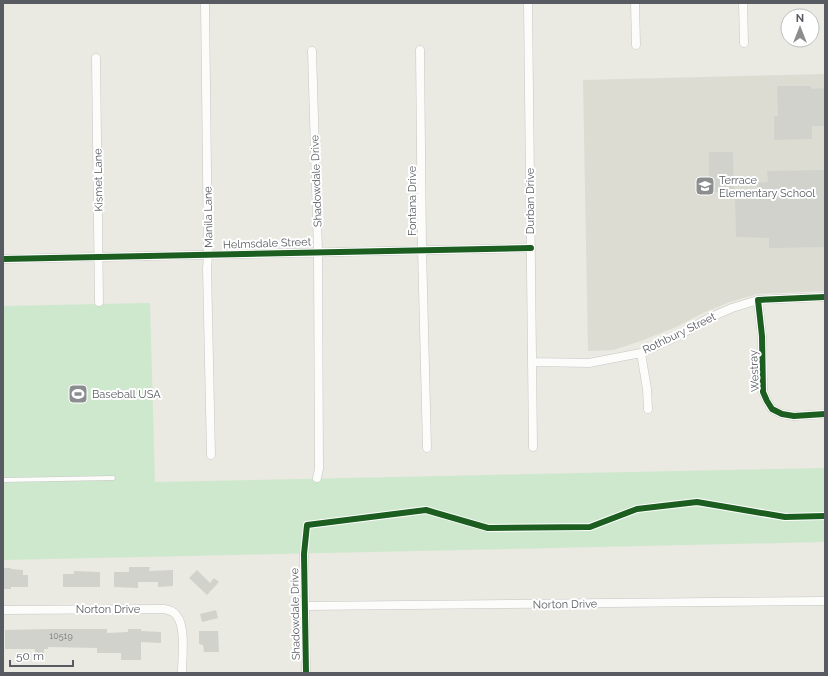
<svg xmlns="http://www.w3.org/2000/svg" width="828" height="676" font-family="Raleway,sans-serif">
<rect width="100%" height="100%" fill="#eae9e2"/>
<path fill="#dcdcd2" d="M825,74v217l-67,3 -28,8 -25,10 -29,15 -38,15 -25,8 -25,1 -5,-271z"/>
<path fill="#cee8cd" d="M150,303l5,179 670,-14v74l-822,18v-254z"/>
<path fill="#d2d2cd" d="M777,86h34v3l14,-1v38h-13v13l-38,1v-24h4z
M709,152h24l1,46h-13v-6h-12z
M825,170v77l-56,1v-10l-33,-1 -1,-42h22v-12l11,-1 -1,-11z
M129,567h21l-1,4 24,-1v16l-15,1v-5h-20v6l-24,-1v-15h15z
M3,568h8v1l12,1v5h5v12h-17v2h-8z
M197,570l13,13 4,-5 5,4 -12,13 -18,-17z
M74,571l26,1v15h-37v-13h11z
M216,610l2,8 -16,4 -2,-8z
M51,629h56v4l21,-1v-3h13v2l20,1v11l-20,-1v18h-20v-7h-24v-5l-49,-1v2h-4v4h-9v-4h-30v-19z
M199,631h19l1,21h-15l-1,-7 -4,-1z"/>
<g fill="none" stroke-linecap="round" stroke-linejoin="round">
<defs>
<path id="service" d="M3,480l110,-2"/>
<path id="minor" d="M205,3l3,252 -1,13 4,187
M528,3l5,444
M635,3l1,42
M743,3l1,40
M420,50l2,199 5,199
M312,51l6,201 1,217 -2,9
M96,58l3,244
M3,259l528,-11
M758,300l4,36 1,56 4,9 5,8 10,5 12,2 31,-2
M641,353l6,36 1,20
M533,362l56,1 52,-10 39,-18 29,-17 23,-10 26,-8 67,-3
M304,554l2,119
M305,606l520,-5
M3,610l161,-1c5,1 10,2 13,7 9,12 5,42 5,57"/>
</defs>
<use href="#service" stroke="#c6c7c5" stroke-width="5"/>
<use href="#minor" stroke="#c6c7c5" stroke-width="9"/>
<use href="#service" stroke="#fcfcfb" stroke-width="4"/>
<use href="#minor" stroke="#fcfcfb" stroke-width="8"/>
<defs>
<path id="cycleway" d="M3,259l528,-11
M825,297l-67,3 4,36 1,56 4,9 5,8 10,5 12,2 31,-2
M306,673l-2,-119 3,-29 119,-15 62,18 102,-1 47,-18 60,-7 88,15 40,-1"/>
</defs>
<use href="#cycleway" stroke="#fff" stroke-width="8"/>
<use href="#cycleway" stroke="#1b5e20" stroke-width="6"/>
</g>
<defs>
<symbol id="school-square" viewBox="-11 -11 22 22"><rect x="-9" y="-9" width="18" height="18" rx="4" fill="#8b8d8f" stroke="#fff"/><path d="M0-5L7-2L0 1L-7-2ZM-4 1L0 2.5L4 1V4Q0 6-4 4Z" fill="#fff"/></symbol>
<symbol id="stadium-square" viewBox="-11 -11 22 22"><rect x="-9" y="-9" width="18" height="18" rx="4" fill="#8b8d8f" stroke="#fff"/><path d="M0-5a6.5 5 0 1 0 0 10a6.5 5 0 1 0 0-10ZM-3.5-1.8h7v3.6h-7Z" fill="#fff"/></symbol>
</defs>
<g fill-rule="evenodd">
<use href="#school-square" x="694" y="175" width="22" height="22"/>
<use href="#stadium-square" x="67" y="383" width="22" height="22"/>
</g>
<g text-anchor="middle" stroke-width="4" stroke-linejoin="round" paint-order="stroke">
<g font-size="9" fill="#777a7d">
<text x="61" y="639">10519</text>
</g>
<g font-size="11" fill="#585c62" stroke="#fff">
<text transform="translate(98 180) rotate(-91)" y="4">Kismet Lane</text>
<text transform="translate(316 181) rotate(-92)" y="4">Shadowdale Drive</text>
<text transform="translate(412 201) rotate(-90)" y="4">Fontana Drive</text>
<text transform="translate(530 201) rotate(-90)" y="4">Durban Drive</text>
<text transform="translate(208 217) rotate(-91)" y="4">Manila Lane</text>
<text transform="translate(267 243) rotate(-2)" y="4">Helmsdale Street</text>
<text transform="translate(679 333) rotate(-26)" y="4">Rothbury Street</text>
<text transform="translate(754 371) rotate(-93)" y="4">Westray</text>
<text transform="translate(565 604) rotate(-1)" y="4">Norton Drive</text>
<text x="108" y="613">Norton Drive</text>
<text transform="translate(295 614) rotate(-91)" y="4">Shadowdale Drive</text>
</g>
<g font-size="11" fill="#585c62" stroke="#fff" text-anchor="start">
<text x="719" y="184">Terrace<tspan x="719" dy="13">Elementary School</tspan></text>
<text x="92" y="398">Baseball USA</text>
</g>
</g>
<rect width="828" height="676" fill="none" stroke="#585c62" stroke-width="8"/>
<g transform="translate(800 28)"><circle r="19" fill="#ffffff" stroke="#bcbec0"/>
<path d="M0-3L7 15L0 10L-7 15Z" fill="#8b8d8f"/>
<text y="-6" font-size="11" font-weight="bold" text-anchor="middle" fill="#585c62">N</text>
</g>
<path d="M10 660v6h63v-6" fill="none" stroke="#585c62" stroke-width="2"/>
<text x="16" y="660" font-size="12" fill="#585c62" stroke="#ffffff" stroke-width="3" paint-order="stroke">50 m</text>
</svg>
